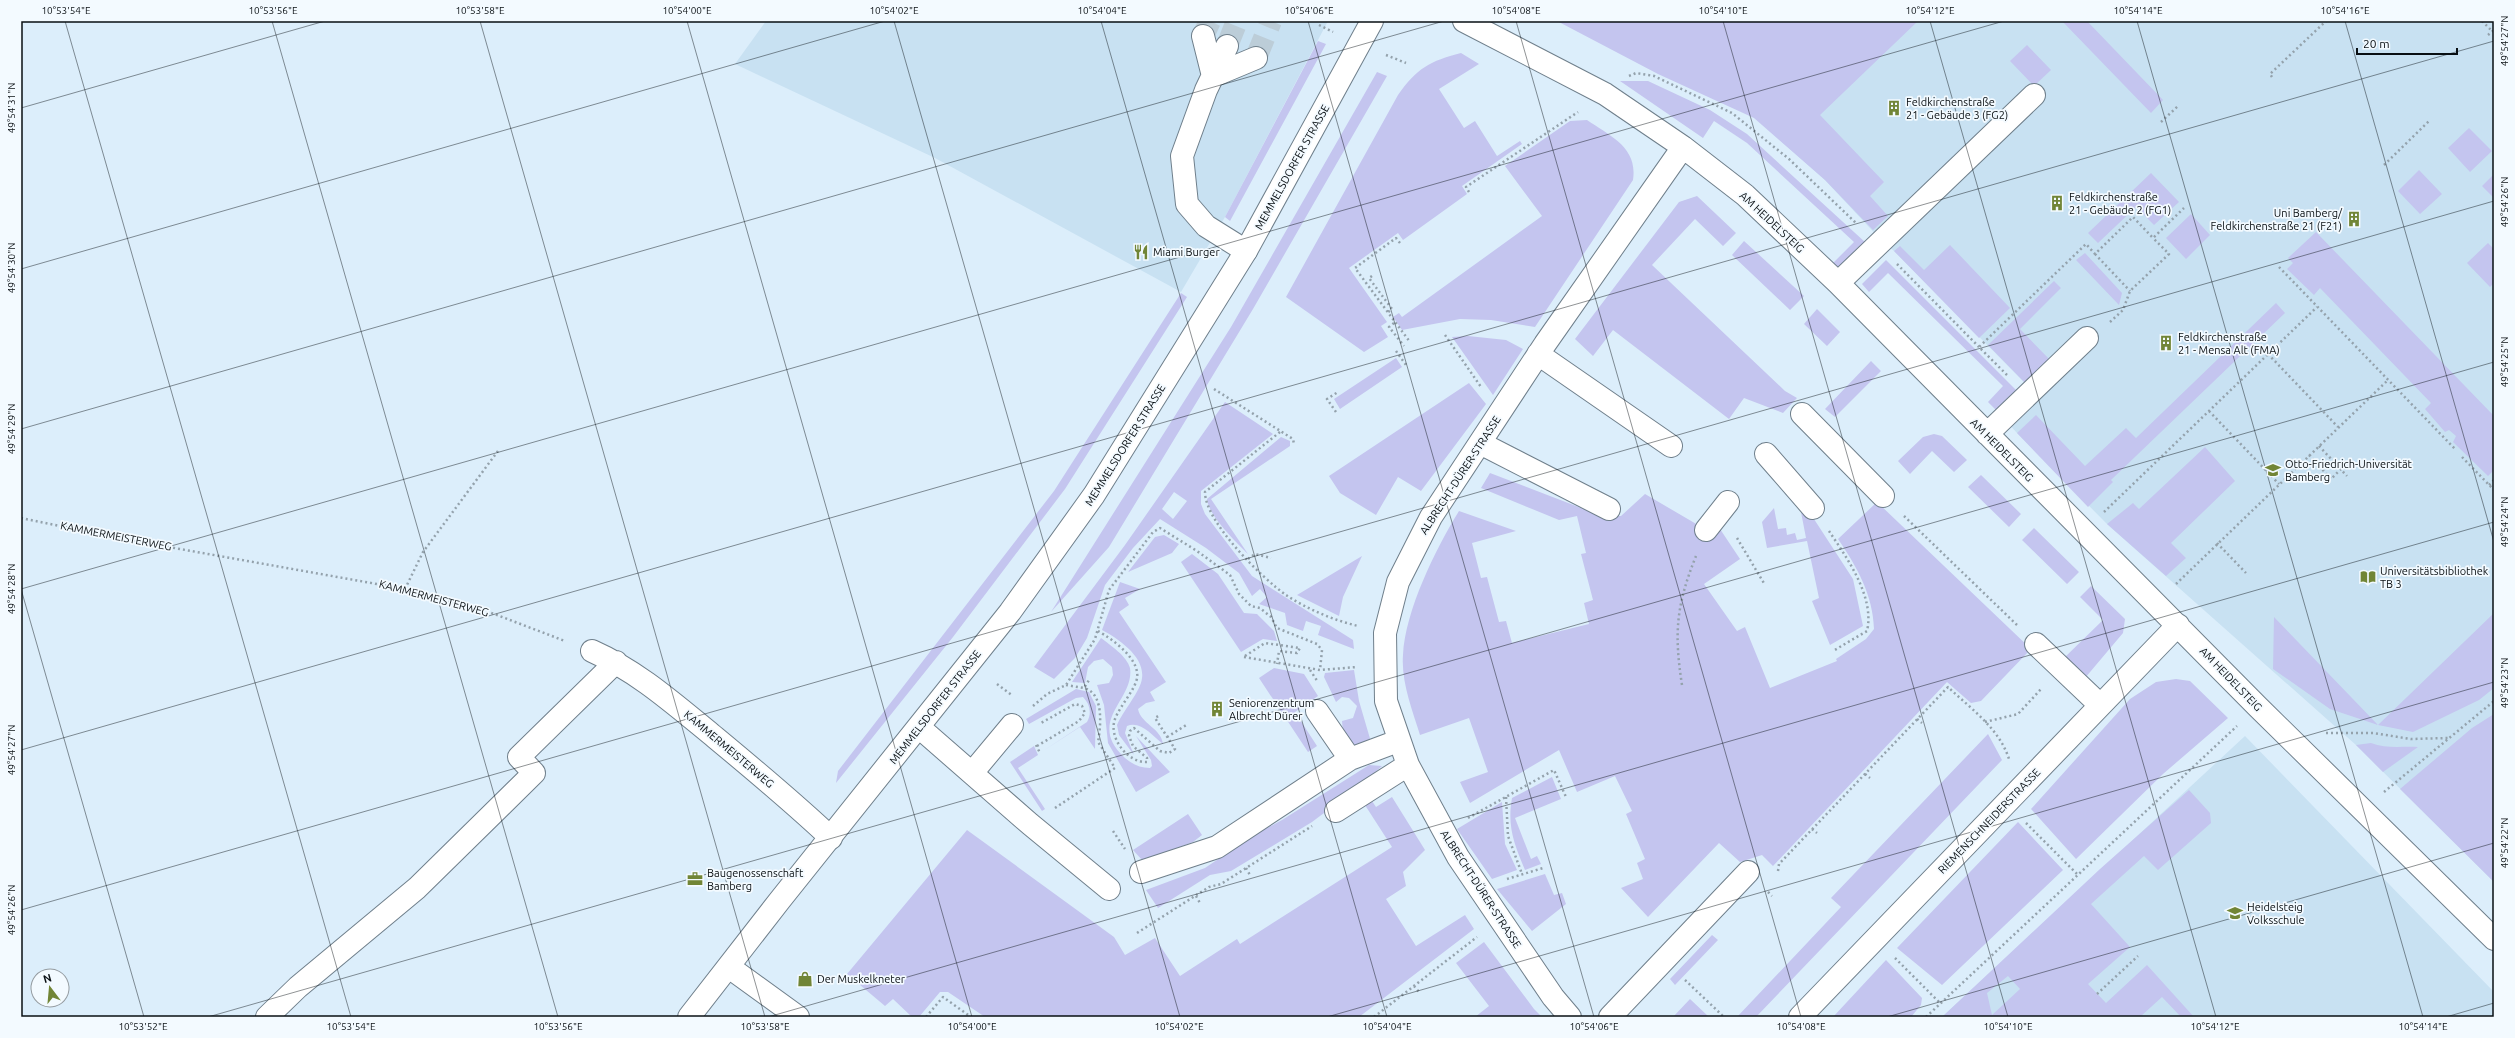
<svg xmlns="http://www.w3.org/2000/svg" width="2515" height="1038" font-family="Ubuntu,sans-serif">
<rect width="100%" height="100%" fill="#dceefb"/>
<path fill="#c8e1f2" d="M766,21h562l-103,196 -44,75 -246,-134 -200,-94z
M1619,21h875v861l-138,-137 -249,-221 -90,-91 -20,-22 29,-27 -132,-133 -12,-10 -57,-61 -122,-108z
M2245,736l249,256v25h-552z"/>
<path fill="#c4c5ef" fill-rule="evenodd" d="M1557,21h361l-98,94 64,67 -14,14 18,20 -15,14 -48,-50 -71,-62 -96,-44z
M2062,21h25l76,79 -12,13z
M1318,41l8,3 -96,177 -5,-4z
M2027,45l24,25 -17,16 -24,-25z
M1461,53l18,11 -40,25 25,39 11,-7 22,35 23,-15 2,3 -60,42 5,8 -64,46 -5,-7 -49,35 38,54 -6,4 7,11 -24,15 -78,-55 112,-202c19,-27 32,-34 63,-42z
M1377,72l10,4 -134,233 -144,238 -58,65 180,-285z
M1620,81h28l62,29 37,24 119,109 -27,25 -6,-5 21,-21 -107,-99 -33,-22 -11,17z
M1587,120c23,16 51,27 46,60l-98,147 -44,-7 -31,-1 -58,11 -9,-13 6,-4 3,4 140,-101 -37,-50 65,-45z
M2469,128l23,23 -22,21 -22,-24z
M2419,170l23,24 -22,20 -22,-23z
M2151,173l28,29 -25,23 -18,-18 -38,36 -10,-10z
M2494,174v24l-12,-12z
M1697,196l39,37 -13,13 -28,-27 -43,46 133,126 12,7 -14,15 -39,-15 -15,21 -116,-89 -20,26 -18,-17 104,-137z
M2191,214l19,21 -24,24 -20,-21z
M2316,232l178,184v54l-6,6 -35,-34 3,-6 -7,-6 -4,2 -20,-23 6,-6 -111,-115 -6,7 -27,-26 6,-6 -5,-5z
M1744,241l60,55 -14,14 -58,-55z
M2488,243l6,6v34l-4,4 -23,-24z
M1950,245l60,63 -31,30 -85,-87 6,-5 24,24z
M2085,253l37,40 -3,12 -43,-45z
M1886,260l131,131 -20,20 -9,-9 15,-16 -115,-113 -19,19 -7,-8z
M2054,281l7,7 -41,41 31,32 -25,23 -38,-39z
M1181,293l6,4 -122,192 -112,148 -117,146 2,-12 216,-280z
M2276,303l9,10 -174,167 2,2 -25,25 -71,-74 19,-18 49,51 41,-38 10,10z
M1817,309l23,23 -13,14 -23,-22z
M1468,336l38,4 17,9 -30,46 -41,-58z
M1396,358l6,9 -62,42 -6,-10z
M1871,361l10,10 -46,46 -10,-8z
M1469,383l17,21 -65,87 -23,-14 -22,38 -36,-22 -11,-17z
M1225,402l48,32 -72,57v13l4,10 47,62 101,64 1,9 -36,-14 3,-9 -15,-5 -3,10 -16,-6 -2,-12 -26,-9 8,-7 -7,-8 -8,7 -13,-23 -33,-25 -46,-29 -27,29 -28,37 -18,53 -12,20 -21,21 -20,-12 91,-122zM1174,492l13,9 -14,18 -11,-10z
M1934,434l8,2 25,24 -13,12 -22,-21 -22,23 -12,-13 25,-24z
M1281,437l9,4v5l-79,53 37,55c-11,-11 -40,-39 -41,-55z
M2205,447l30,34 -64,62 15,15 -20,18 -59,-52 26,-21 6,6z
M1490,473l112,43h19l24,-22 53,31 20,1 22,33 -36,25 33,47 8,-4 25,61 67,-27 -1,-2 30,-20 8,-10c-1,-34 -17,-62 -36,-90l39,-37 154,147 -50,52 -10,2 -24,-21 -174,184 -11,-11 -22,7 -21,-19 -71,74 -27,-29 22,-9 -6,-16 8,-4 -19,-45 6,-3 -17,-35 -38,16 -18,-42 -89,53 -10,-21 28,-10 -19,-54 -49,17c-8,-26 -19,-53 -17,-80 2,-44 33,-107 56,-144l57,20 -44,12 9,35 6,-1 12,45 7,-1 6,22 77,-19 -5,-21 9,-3 -12,-46 5,-1 -9,-37 -18,4 -78,-32z
M1981,475l40,39 -12,13 -41,-40z
M1774,508l4,21 8,-1 1,7 8,-2 2,7 9,-2 -5,-26 11,4 41,63 10,47 -33,19 -18,-44 7,-3 -12,-57 -40,7 -5,-26z
M2034,528l45,44 -12,12 -45,-44z
M1164,535l15,9 -7,9 -44,19 27,-35z
M1192,554l26,20 26,39 13,1 17,17 3,10 -14,-2 -22,13 -60,-90z
M1362,556l-19,41 -4,19 -42,-21z
M1120,582l20,7 -15,9 4,7 -10,7 47,70 -16,10 5,9 -9,2 -8,6c3,15 23,19 25,35 -10,-8 -23,-24 -36,-18l-2,7 9,22 -15,-20 -2,-10c5,-13 24,-34 25,-47 3,-21 -23,-39 -40,-48z
M2091,586l34,33 -2,14 -38,45 -22,-19 40,-39 -23,-23z
M2494,613v75l-15,12 -66,32 -35,-7 -48,-16 -57,-40 1,-52 104,108z
M1101,638c9,7 26,18 29,30 5,32 -45,53 -5,90 7,6 15,10 25,10l2,-2 -1,-6 -15,-24 34,36 -34,20 -28,-49 -4,-38 -7,-20 12,-2 4,-8 -1,-8 -9,-8 -9,2 -6,6 -3,16 -13,-1z
M1274,668l30,6 14,22 -23,16 22,34 -9,6 -49,-74z
M1354,670l5,31 12,41 -16,3 -7,-3 -5,-10 -1,-11 11,-3 4,-12 -8,-8 -7,-1 -6,5 -12,-25 1,-4z
M2176,679l14,2 38,37 -65,56 -87,85 -45,-50 99,-110 26,-17z
M1076,689l13,3 7,14 -1,43 -15,-22 -37,24 44,-29c5,-9 3,-18 -4,-25l-7,1 -47,26 -3,-5z
M2494,714v168l-94,-93 72,-61z
M1988,734l14,26 -246,257h-19l104,-110 -10,-9z
M2371,743c15,6 31,3 47,4l-35,25 -27,-27z
M1034,746l4,9 -20,13 27,41 -3,2 -32,-49z
M1369,765l13,1 -26,23 -44,33 -81,49 -21,4 -52,33 -12,-18 59,-22 49,-33 28,-15z
M1552,777l9,22 -46,19 16,41 6,-3 4,8 -16,6c-11,-26 -18,-44 -13,-72z
M2189,790l21,23 1,10 -53,47 -14,-14 -53,48 39,43 -42,37 18,19 41,-38 47,52h-13l-19,-20 -22,20h-198l158,-148zM2008,976l12,13 -28,26 -5,-22z
M1392,797l33,53 -22,22 3,14 -20,13 30,47 49,-31 9,14 -115,88h-374l-37,-25h-8l-21,25h-7l-19,-18 -8,7 -38,-32 120,-144 147,107 11,18 30,-17 25,38 57,-37 3,5 152,-97 -29,-45 7,-4 6,9z
M1502,802l3,42 12,26 -25,9 -35,-50z
M1188,814l14,21 -9,7 -50,19 -10,-11z
M2018,822l45,48 -121,115 -45,-37z
M1545,874l9,21 8,-2 4,11 -34,27 -35,-42z
M1712,935l6,5 -43,45 -5,-6z
M1484,942l50,67 8,8h-67l14,-11 -33,-43z
M1886,960l36,38 -1,7 -10,12h-78z
M1690,999l19,18h-36z"/>
<g fill="none" stroke-linecap="round" stroke-linejoin="round">
<path stroke="#bccdd8" stroke-width="22" stroke-dasharray="22 11" stroke-linecap="butt" d="M1203,36l7,-15
M1227,46l10,-25
M1256,58l15,-37"/>
<defs>
<path id="minor" d="M1464,21l141,73 78,53 62,48 93,88 420,424 236,232
M1203,36l10,40 43,-18
M1227,46l-21,44 -24,66 5,48 19,22 40,25
M1838,283l196,-188
M1538,354l133,92
M1802,414l81,82
M1987,434l100,-96
M1480,443l129,66
M1766,454l47,54
M1706,530l22,-28
M2036,644l64,61
M592,651c45,20 81,52 119,83 41,34 81,67 120,104
M920,728l110,96 79,65
M1350,759l48,-18
M972,773l40,-48
M1336,811l72,-46
M1141,872l76,-25 133,-88 -33,-48
M729,967l69,50
M267,1017l31,-30 119,-99 117,-115 -15,-16 97,-95
M1570,1017l-17,-20 -95,-140 -50,-92 -22,-64 -1,-68 13,-51 33,-65 114,-173 138,-197
M1610,1017l138,-145
M1800,1017l378,-392"/>
<path id="major" d="M689,1017l91,-117 230,-288 84,-117 152,-244 126,-230"/>
</defs>
<use href="#minor" stroke="#6f7f8b" stroke-width="24"/>
<use href="#major" stroke="#6f7f8b" stroke-width="24"/>
<path stroke="#94a2ac" stroke-width="2.5" stroke-dasharray="2 3" stroke-linecap="butt" d="M2482,21l10,10
M1319,25l14,7
M2488,35l6,-5
M1386,55l20,8
M1629,76l7,-3 18,3 78,37 57,46 68,65
M2272,77l-2,-3 56,-53
M2161,122l17,-16
M2384,165l45,-44
M1469,192l-3,-5 112,-75
M1400,243l-4,-5 -41,30 55,74
M2095,254l35,37
M1897,264l82,83
M2279,267l176,182
M1372,276l-3,2 23,31 -5,4
M2110,322l13,-12 7,-19 39,-37 -16,-16
M1394,323l-5,4 15,19
M1445,335l36,52
M1396,351l10,14
M2268,354l70,73
M2007,375l-28,-28 107,-103 9,10 38,-37 20,21 31,-30
M1214,389l79,50 1,5
M2209,411l70,73
M1336,412l-9,-13 11,-7
M1280,432l-75,60c0,30 57,86 81,103 21,14 47,25 72,31
M2319,446l28,30
M2309,455l22,24 10,-10
M2462,457l32,33
M2489,485l5,-5
M2104,512l213,-205
M1904,516l113,109
M21,518l97,20 287,51 84,23 76,29
M1829,531c18,27 46,66 38,100l-34,20
M1737,538l28,47
M2217,543l29,30
M1248,559l7,-5 16,4
M2176,584l212,-204
M405,589l18,-37 75,-101
M1098,631c14,8 46,30 38,51 -5,13 -16,24 -21,37 -7,19 13,44 32,43v-4l-14,-12 -4,-10 1,-5 4,-3 26,23 9,2 6,-4 -20,-31 5,-3
M1245,656l20,-13 35,5 -3,5 -18,-2 -2,13
M1244,657l76,13 37,-3
M1310,670l8,12
M997,684l16,12
M1066,685l18,3 5,-8
M1682,685c-8,-52 -6,-79 14,-129
M1033,706l14,-12 19,-9 29,-46 14,-49 44,-58 7,-4 37,23 33,24 9,19 12,12 9,2 11,9 6,11 40,16 5,6 -2,20
M1917,719l5,4
M1985,722l33,-8 24,-26
M2326,733h47l38,6 37,-1
M1167,737l21,-13
M1036,745l4,8
M1037,746l42,-25 6,-8 -3,-7 -7,-2 -34,19
M1865,774l5,4
M2384,792l110,-91
M1506,797l2,39 14,38
M1055,808l60,-40 -17,-26c3,-17 6,-49 -14,-54
M1468,818l86,-48 12,27
M2026,823l52,52
M1812,829l5,4
M1113,831l12,18
M1246,868l4,7
M1778,871l1,-7 169,-177c23,22 51,41 61,72
M1507,879l36,-11
M1768,892l4,4
M1196,896l4,7
M1137,933l72,-46 12,-3 91,-58
M1895,958l45,45
M1685,980l39,37
M1414,986l5,6
M2097,994l41,-38
M926,1017l17,-20 28,20
M1374,1017l103,-80
M1926,1017l311,-291"/>
<use href="#minor" stroke="#fff" stroke-width="22"/>
<use href="#major" stroke="#fff" stroke-width="22"/>
</g>
<path fill="none" stroke="#090f13" stroke-width="1" stroke-opacity="0.45" d="M65,21l286,996M272,21l286,996M480,21l285,996M687,21l285,996M894,21l286,996M1101,21l286,996M1308,21l286,996M1516,21l285,996M1723,21l285,996M1930,21l286,996M2137,21l286,996M2345,21l149,521M21,108l304,-87M21,269l864,-248M21,429l1423,-408M21,589l123,428M21,589l1983,-568M21,750l2473,-709M21,910l2473,-709M208,1017l2286,-655M768,1017l1726,-495M1327,1017l1167,-335M1887,1017l607,-174M2446,1017l48,-14"/>
<defs>
<symbol id="building-bare" viewBox="-9 -9 18 18"><path d="M-4-6H4V6H1V3H-1V6H-4ZM-2.5-4.3h1.7v1.8h-1.7ZM.8-4.3h1.7v1.8H.8ZM-2.5-1h1.7V.8h-1.7ZM.8-1h1.7V.8H.8Z" fill="#718536" stroke="#f3faff" stroke-width="2.5" paint-order="stroke"/></symbol>
<symbol id="restaurant-bare" viewBox="-9 -9 18 18"><path d="M-5-6h1v4h1v-4h1v4h1v-4h1v5L-1.5 .5V6h-2V.5L-5-1ZM5-6V6H3V1.5H1.5Q1.5-4 5-6Z" fill="#718536" stroke="#f3faff" stroke-width="2.5" paint-order="stroke"/></symbol>
<symbol id="university-bare" viewBox="-9 -9 18 18"><path d="M0-5L7-2L0 1L-7-2ZM-4 1L0 2.5L4 1V4Q0 6-4 4Z" fill="#718536" stroke="#f3faff" stroke-width="2.5" paint-order="stroke"/></symbol>
<symbol id="library-bare" viewBox="-9 -9 18 18"><path d="M-6-4Q-3-5.5-.7-3.5V5Q-3 3-6 4ZM6-4Q3-5.5 .7-3.5V5Q3 3 6 4Z" fill="#718536" stroke="#f3faff" stroke-width="2.5" paint-order="stroke"/></symbol>
<symbol id="office-bare" viewBox="-9 -9 18 18"><path d="M-6-3h4V-5.5h4V-3h4V5H-6ZM-1-4.5V-3h2v-1.5ZM-6 0V1H6V0Z" fill="#718536" stroke="#f3faff" stroke-width="2.5" paint-order="stroke"/></symbol>
<symbol id="school-bare" viewBox="-9 -9 18 18"><path d="M0-5L7-2L0 1L-7-2ZM-4 1L0 2.5L4 1V4Q0 6-4 4Z" fill="#718536" stroke="#f3faff" stroke-width="2.5" paint-order="stroke"/></symbol>
<symbol id="shop-bare" viewBox="-9 -9 18 18"><path d="M-5-2.5h2.3a2.7 3.5 0 0 1 5.4 0H5L5.5 6h-11ZM-1.5-2.5h3a1.5 2.3 0 0 0-3 0Z" fill="#718536" stroke="#f3faff" stroke-width="2.5" paint-order="stroke"/></symbol>
</defs>
<g fill-rule="evenodd">
<use href="#building-bare" x="1883" y="97" width="22" height="22"/>
<use href="#building-bare" x="2046" y="192" width="22" height="22"/>
<use href="#building-bare" x="2343" y="208" width="22" height="22"/>
<use href="#restaurant-bare" x="1130" y="241" width="22" height="22"/>
<use href="#building-bare" x="2155" y="332" width="22" height="22"/>
<use href="#university-bare" x="2262" y="459" width="22" height="22"/>
<use href="#library-bare" x="2357" y="566" width="22" height="22"/>
<use href="#building-bare" x="1206" y="698" width="22" height="22"/>
<use href="#office-bare" x="684" y="868" width="22" height="22"/>
<use href="#school-bare" x="2224" y="902" width="22" height="22"/>
<use href="#shop-bare" x="794" y="968" width="22" height="22"/>
</g>
<g text-anchor="middle" stroke-width="3.5" stroke-linejoin="round" paint-order="stroke">
<g font-size="11" fill="#090f13" stroke="#f3faff" text-anchor="start">
<text x="1906" y="106">Feldkirchenstraße<tspan x="1906" dy="13">21 - Gebäude 3 (FG2)</tspan></text>
<text x="2069" y="201">Feldkirchenstraße<tspan x="2069" dy="13">21 - Gebäude 2 (FG1)</tspan></text>
<text x="2342" y="217" text-anchor="end">Uni Bamberg/<tspan x="2342" dy="13">Feldkirchenstraße 21 (F21)</tspan></text>
<text x="1153" y="256">Miami Burger</text>
<text x="2178" y="341">Feldkirchenstraße<tspan x="2178" dy="13">21 - Mensa Alt (FMA)</tspan></text>
<text x="2285" y="468">Otto-Friedrich-Universität<tspan x="2285" dy="13">Bamberg</tspan></text>
<text x="2380" y="575">Universitätsbibliothek<tspan x="2380" dy="13">TB 3</tspan></text>
<text x="1229" y="707">Seniorenzentrum<tspan x="1229" dy="13">Albrecht Dürer</tspan></text>
<text x="707" y="877">Baugenossenschaft<tspan x="707" dy="13">Bamberg</tspan></text>
<text x="2247" y="911">Heidelsteig<tspan x="2247" dy="13">Volksschule</tspan></text>
<text x="817" y="983">Der Muskelkneter</text>
</g>
<g font-size="11" fill="#090f13" stroke="#f3faff">
<text transform="translate(1292 167) rotate(-61)" y="4">MEMMELSDORFER STRASSE</text>
<text transform="translate(1772 222) rotate(43)" y="4">AM HEIDELSTEIG</text>
<text transform="translate(1125 445) rotate(-58)" y="4">MEMMELSDORFER STRASSE</text>
<text transform="translate(2002 450) rotate(45)" y="4">AM HEIDELSTEIG</text>
<text transform="translate(1460 475) rotate(-57)" y="4">ALBRECHT-DÜRER-STRASSE</text>
<text transform="translate(116 536) rotate(11)" y="4">KAMMERMEISTERWEG</text>
<text transform="translate(434 598) rotate(15)" y="4">KAMMERMEISTERWEG</text>
<text transform="translate(2231 679) rotate(46)" y="4">AM HEIDELSTEIG</text>
<text transform="translate(935 707) rotate(-52)" y="4">MEMMELSDORFER STRASSE</text>
<text transform="translate(729 749) rotate(40)" y="4">KAMMERMEISTERWEG</text>
<text transform="translate(1989 821) rotate(-46)" y="4">RIEMENSCHNEIDERSTRASSE</text>
<text transform="translate(1481 889) rotate(57)" y="4">ALBRECHT-DÜRER-STRASSE</text>
</g>
</g>
<rect width="2515" height="1038" fill="none" stroke="#f3faff" stroke-width="44"/>
<g transform="translate(50 988) rotate(344)"><circle r="19" fill="#f3faff" stroke="#959ca1"/>
<path d="M0-3L7 15L0 10L-7 15Z" fill="#718536"/>
<text y="-6" font-size="11" font-weight="bold" text-anchor="middle" fill="#090f13">N</text>
</g>
<path d="M2357 48v6h100v-6" fill="none" stroke="#090f13" stroke-width="2"/>
<text x="2363" y="48" font-size="12" fill="#090f13" stroke="#f3faff" stroke-width="3" paint-order="stroke">20 m</text>
<rect x="22" y="22" width="2471" height="994" fill="none" stroke="#090f13" stroke-width="1.5"/>
<g font-size="10" text-anchor="middle" fill="#090f13">
<text x="66" y="14">10°53'54"E</text>
<text x="273" y="14">10°53'56"E</text>
<text x="480" y="14">10°53'58"E</text>
<text x="687" y="14">10°54'00"E</text>
<text x="894" y="14">10°54'02"E</text>
<text x="1102" y="14">10°54'04"E</text>
<text x="1309" y="14">10°54'06"E</text>
<text x="1516" y="14">10°54'08"E</text>
<text x="1723" y="14">10°54'10"E</text>
<text x="1930" y="14">10°54'12"E</text>
<text x="2138" y="14">10°54'14"E</text>
<text x="2345" y="14">10°54'16"E</text>
<text transform="translate(2504 41) rotate(-90)" y="4">49°54'27"N</text>
<text transform="translate(11 108) rotate(-90)" y="4">49°54'31"N</text>
<text transform="translate(2504 202) rotate(-90)" y="4">49°54'26"N</text>
<text transform="translate(11 268) rotate(-90)" y="4">49°54'30"N</text>
<text transform="translate(2504 362) rotate(-90)" y="4">49°54'25"N</text>
<text transform="translate(11 429) rotate(-90)" y="4">49°54'29"N</text>
<text transform="translate(2504 522) rotate(-90)" y="4">49°54'24"N</text>
<text transform="translate(11 589) rotate(-90)" y="4">49°54'28"N</text>
<text transform="translate(2504 683) rotate(-90)" y="4">49°54'23"N</text>
<text transform="translate(11 750) rotate(-90)" y="4">49°54'27"N</text>
<text transform="translate(2504 843) rotate(-90)" y="4">49°54'22"N</text>
<text transform="translate(11 910) rotate(-90)" y="4">49°54'26"N</text>
<text x="143" y="1030">10°53'52"E</text>
<text x="351" y="1030">10°53'54"E</text>
<text x="558" y="1030">10°53'56"E</text>
<text x="765" y="1030">10°53'58"E</text>
<text x="972" y="1030">10°54'00"E</text>
<text x="1179" y="1030">10°54'02"E</text>
<text x="1387" y="1030">10°54'04"E</text>
<text x="1594" y="1030">10°54'06"E</text>
<text x="1801" y="1030">10°54'08"E</text>
<text x="2008" y="1030">10°54'10"E</text>
<text x="2215" y="1030">10°54'12"E</text>
<text x="2423" y="1030">10°54'14"E</text>
</g>
</svg>
